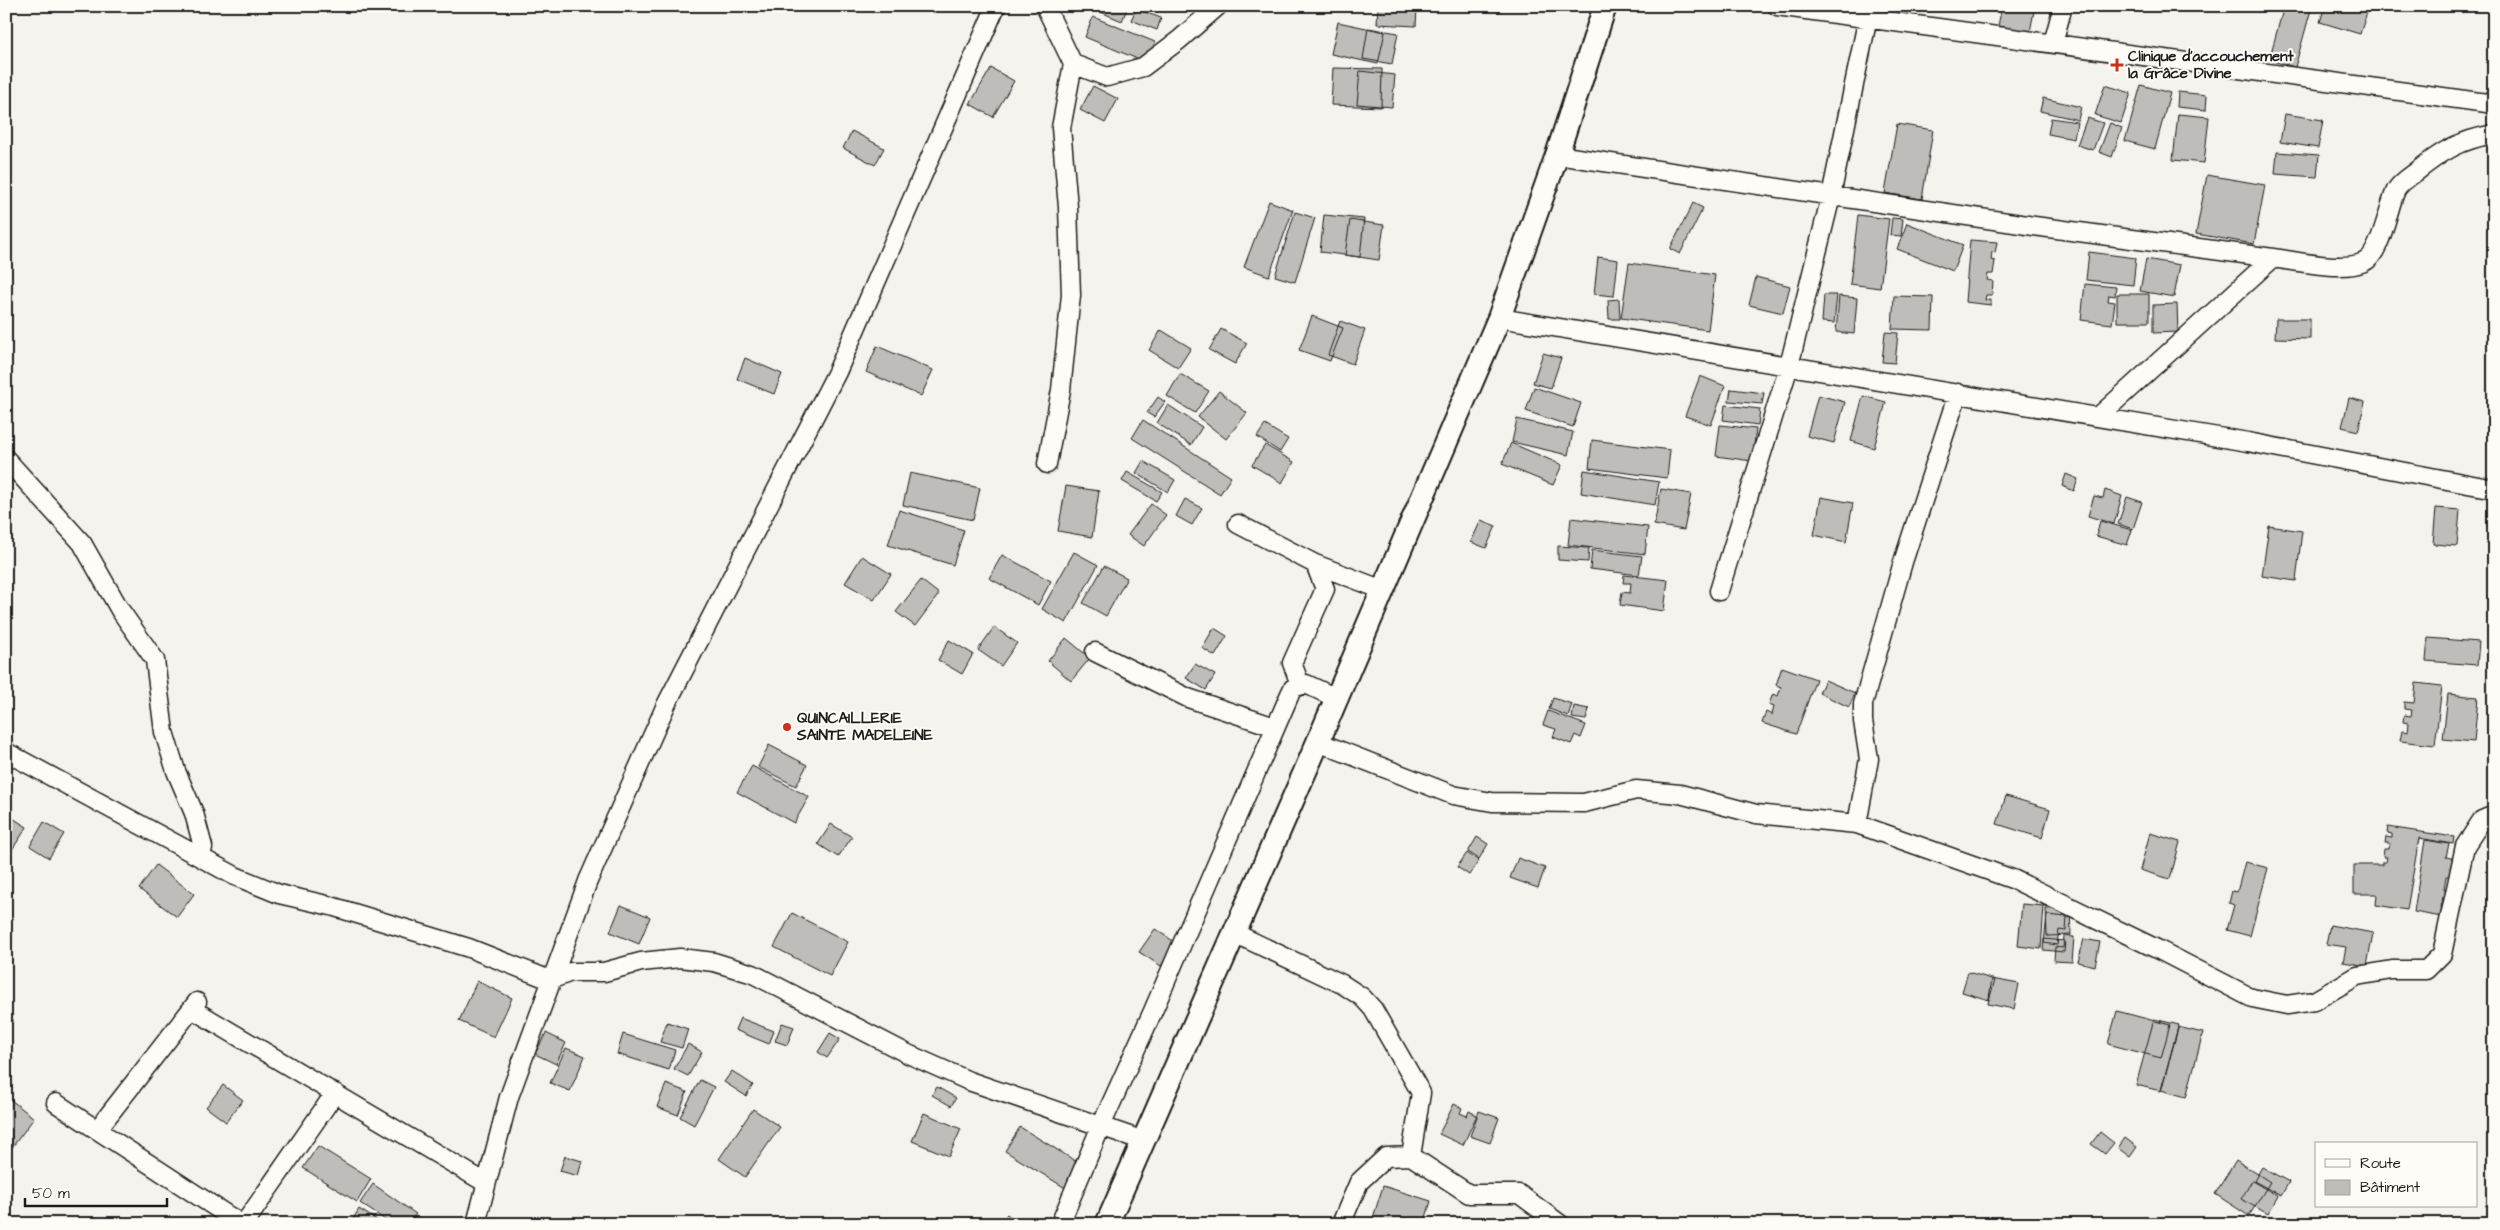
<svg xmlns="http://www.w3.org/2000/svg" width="2500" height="1230" font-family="'Architects Daughter',sans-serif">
<rect width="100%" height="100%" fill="#f4f3ee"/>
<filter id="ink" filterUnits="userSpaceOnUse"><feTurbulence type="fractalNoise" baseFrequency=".02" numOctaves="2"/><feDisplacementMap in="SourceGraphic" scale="10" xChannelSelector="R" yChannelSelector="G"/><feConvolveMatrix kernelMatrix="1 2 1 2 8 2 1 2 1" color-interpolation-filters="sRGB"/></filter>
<g filter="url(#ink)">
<path fill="#bebdba" stroke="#1c1c1c" d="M1097,6h31l-6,15 -26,-11z
M1378,6l39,2 -1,18 -39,-2z
M2002,6h33l-5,26 -32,-6z
M2284,6h28l-17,61 -26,-7z
M2325,6h44l-9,28 -40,-12z
M1136,9l25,9 -4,12 -26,-10z
M1093,17l62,25 -8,21 -62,-26z
M1338,22l47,10 -7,32 -47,-10z
M1368,28l30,5 -6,31 -29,-5z
M991,68l23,13 -21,36 -23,-13z
M1333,68l49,1 -1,38 -50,-2z
M1360,71l35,4 -3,32 -35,-3z
M2105,85l26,8 -10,30 -26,-8z
M2141,85l29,8 -15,56 -30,-8z
M1093,86l25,13 -13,24 -25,-13z
M2178,92l29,3 -1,15 -29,-3z
M2043,98l38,9 -3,13 -38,-9z
M2178,114l31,3 -5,46 -31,-3z
M2285,114l38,6 -5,28 -38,-6z
M2051,118l26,4 -3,17 -26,-5z
M2087,118l16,5 -10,27 -16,-5z
M2110,123l12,5 -10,29 -13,-5z
M1897,124l36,6 -11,69 -37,-6z
M852,131l32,17 -9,17 -32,-17z
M2277,152l42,3 -2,22 -42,-3z
M2207,175l58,10 -11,59 -58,-10z
M1269,201l24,9 -24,66 -25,-9z
M1693,203l10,5 -23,46 -10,-5z
M1295,212l20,6 -20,64 -20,-6z
M1324,215l40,4 -4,38 -40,-5z
M1858,215l31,4 -9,69 -30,-4z
M1892,218l11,1 -2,17 -11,-1z
M1350,220l34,5 -5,35 -34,-5z
M1907,223l56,22 -10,26 -56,-22z
M1970,240l27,2 -2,11 -3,-1 -1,8 4,1 -2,13h-5l-1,6 6,1 -1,14h-6l-1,5h6v5l-26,-3z
M2089,252l47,6 -3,27 -47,-5z
M1598,257l20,3 -4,36 -20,-2z
M2146,259l34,6 -6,32 -34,-6z
M1629,263l86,12 -7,55 -87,-12z
M1756,277l34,9 -7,27 -34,-8z
M2085,284l31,3 -1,9 -6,-1 -1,6 7,1 -3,22 -31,-4z
M2117,294h32v28h-32z
M1824,295h13l-3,28 -12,-1z
M1839,296l18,2 -3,36 -18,-2z
M1894,296l39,1 -1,33 -40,-1z
M1619,299l1,20h-11l-1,-19z
M2177,304l1,28 -25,1v-28z
M1312,316l31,12 -13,33 -31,-11z
M2276,319h34v20l-35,-1z
M1340,321l25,9 -12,34 -25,-9z
M1221,329l26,14 -12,21 -26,-14z
M1161,330l30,18 -13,20 -29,-18z
M1885,332l13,1 -3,30 -13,-1z
M877,346l56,24 -12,26 -55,-24z
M1543,353l18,5 -10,30 -18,-5z
M745,358l37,16 -8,20 -37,-15z
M1180,374l29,17 -14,22 -28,-17z
M1700,376l25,10 -14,39 -26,-9z
M1534,387l47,16 -8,24 -47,-16z
M1731,389l33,4 -2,11 -33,-3z
M1219,391l28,22 -21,26 -28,-22z
M1818,395l27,7 -11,41 -27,-7z
M1863,396l23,6 -12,46 -23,-7z
M1158,397l7,5 -11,15 -7,-4z
M2349,398l16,4 -7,29 -16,-4z
M1168,405l34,22 -11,18 -34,-22z
M1725,405l35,4 -2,16 -35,-5z
M1517,419l56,13 -5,23 -56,-13z
M1143,420l88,57 -11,17 -88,-56z
M1265,425l23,14 -8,13 -23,-15z
M1720,425l36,4 -4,32 -36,-5z
M1592,440l78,10 -3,28 -78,-10z
M1511,443l51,22 -9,20 -51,-21z
M1265,445l29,17 -12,21 -30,-18z
M1143,461l32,19 -7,12 -32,-19z
M1584,470l75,12 -4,23 -74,-12z
M1127,472l35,20 -6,9 -34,-20z
M910,473l70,15 -7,32 -70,-15z
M2066,474l12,5 -4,12 -12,-5z
M1066,486l33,5 -7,46 -34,-6z
M1661,489l30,5 -7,36 -30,-5z
M2105,490l17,6 -8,28 -26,-8 6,-20 9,2z
M1821,497l32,6 -7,39 -32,-7z
M2127,497l15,5 -9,27 -15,-5z
M1185,499l17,9 -10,17 -16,-9z
M2493,499h1v53h-5z
M1151,504l15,11 -22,31 -16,-11z
M2436,508l24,2 -3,36 -24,-2z
M899,510l65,20 -11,35 -65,-20z
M1571,518l77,9 -3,27 -77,-9z
M1481,520l15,6 -10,22 -15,-6z
M2100,521l32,9 -5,15 -31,-9z
M2269,526l33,5 -6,50 -34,-5z
M1558,546l31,2 -1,14 -30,-2z
M1592,550l50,6 -3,19 -49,-6z
M1074,552l24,13 -32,58 -24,-14z
M1002,555l49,26 -13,24 -49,-27z
M862,556l29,18 -17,26 -29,-17z
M1104,566l23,12 -21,38 -23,-13z
M1624,575l44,5 -4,31 -44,-6 2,-13 8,1 1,-10h-8z
M921,580l18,14 -24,32 -19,-14z
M994,627l23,16 -16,23 -23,-16z
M1214,628l13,8 -12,20 -13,-8z
M1066,638l24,20 -19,23 -23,-20z
M2428,638l51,4 -2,23 -51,-4z
M949,640l24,14 -11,20 -24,-14z
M1195,664l20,11 -9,15 -20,-12z
M1782,667l34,12 -20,55 -34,-11 4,-11 6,3 2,-9 -5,-2 4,-10 5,2 3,-9 -5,-2z
M1825,680l30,13 -6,14 -30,-14z
M2416,683l26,3 -7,59 -35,-4 2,-10 6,1 1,-9 -6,-1 1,-7 7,1 1,-6 -8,-1v-7l10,1z
M2448,694l30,3 -4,45 -31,-3z
M1553,698l19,6 -4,12 -19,-7z
M1574,706l15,3 -3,11 -14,-2z
M1548,711l38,14 -5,13 -6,-3 -4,9 -18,-7 3,-8 -13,-4z
M769,745l38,20 -11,21 -38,-19z
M752,766l57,31 -15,26 -57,-31z
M2006,796l44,13 -8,29 -45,-14z
M6,814l21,13 -21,32z
M44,822l20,12 -15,24 -19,-12z
M831,824l21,13 -14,20 -20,-13z
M2388,827l66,10 -1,7 -34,-6 -12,72 -31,-5 1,-11h-23v-29h28v-3h4l1,-5h-4l1,-8h4l1,-6h-4l1,-6 6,1v-4l-5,-1z
M2150,833l30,9 -10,37 -30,-9z
M1477,837l11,7 -9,15 -11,-7z
M2425,840l24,4 -3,13 10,2 -3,18 -7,-1 -2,13h7l-1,9 -7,-1 -2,11 7,1 -1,9 -33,-6z
M1467,853l12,8 -10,14 -12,-8z
M1518,858l27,10 -7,20 -28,-10z
M2245,862l23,6 -18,68 -23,-6 7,-25 -5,-2 3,-12 5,1z
M156,865l38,29 -17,23 -38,-28z
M2022,904l22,2 -3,43 -23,-3z
M621,905l29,12 -11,27 -29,-12z
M2070,908l1,27 -24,1 -1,-27z
M792,913l56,29 -18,34 -56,-29z
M2047,915l20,2 -1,14 -7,-1 -2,15 -13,-2z
M2330,925l43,8 -6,33 -24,-4 3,-15 -20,-3z
M1155,929l21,14 -15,23 -22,-14z
M2064,936l10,1 -2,25 -18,-1 1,-14 8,1z
M2044,939l21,2 -1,11 -21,-2z
M2084,939l16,3 -5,24 -17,-4z
M1968,972l27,8 -6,20 -27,-8z
M1992,979l27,5 -5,25 -26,-5z
M477,981l35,17 -18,39 -35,-16z
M2117,1011l53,14 -9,33 -53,-14z
M740,1018l34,13 -5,13 -34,-14z
M2154,1019l25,6 -18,66 -25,-6z
M667,1022l21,7 -6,19 -22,-6z
M782,1023l12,4 -7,18 -12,-4z
M2178,1027l25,6 -17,64 -25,-7z
M546,1033l20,10 -10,21 -21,-10z
M830,1033l10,6 -13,19 -9,-6z
M623,1034l52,16 -6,20 -52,-16z
M688,1044l14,8 -14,24 -14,-7z
M566,1048l19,8 -15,35 -20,-8z
M732,1071l21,14 -7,11 -22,-14z
M700,1080l14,7 -20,38 -14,-8z
M666,1084l21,8 -9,23 -21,-8z
M223,1085l20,15 -17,22 -20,-15z
M937,1087l19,11 -5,8 -19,-11z
M11,1100l23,18 -27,36 -1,-48z
M1454,1104l8,4 -2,5 7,3 2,-5 8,4 -14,30 -24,-11z
M753,1109l27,18 -35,50 -26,-18z
M1479,1111l20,7 -9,25 -20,-7z
M924,1113l37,16 -12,27 -37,-15z
M1020,1127l62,38 -15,24 -62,-38z
M2100,1132l14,11 -9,11 -14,-10z
M2125,1138l12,9 -7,10 -12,-9z
M318,1146l53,33 -14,23 -54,-34z
M565,1156l17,5 -4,15 -18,-5z
M2236,1160l34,22 -21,34 -34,-22z
M2262,1167l27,15 -8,14 -27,-15z
M2252,1181l26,15 -10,18 -27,-15z
M373,1184l43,30 -7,10h-18l-31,-21z
M1383,1186l48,15 -7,23h-53z
M359,1209l24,15h-33z
M1007,1214l12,10h-19z
M420,1217l12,7h-16z"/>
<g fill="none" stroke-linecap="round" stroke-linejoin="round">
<defs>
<path id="minor" d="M1045,6l28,58 -12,64 7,79 3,88 -10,95 -14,74
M1777,6l717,98
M2053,43l10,-37
M1073,64l34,13 36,-10 36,-27 39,-34
M1557,155l477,71 239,32
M1499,318l749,124 246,47
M2098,417l175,-159c24,3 69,14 91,4 17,-7 24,-55 32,-72 4,-7 13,-13 20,-18 26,-21 44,-32 78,-38
M6,459l76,84 38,67 35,50 9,72 12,39 18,42 9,34 -2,10
M1238,524l77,40 10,25 -33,74 8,21
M1315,564l68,26
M1719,591l70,-225 42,-170 37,-179
M1095,652l93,46 87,29
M1318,742l135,53 39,7 92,1 52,-13 44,4 76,20 101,10 158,56 146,71 91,47 35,7 27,-4 43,-25 35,-6h34l16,-16 23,-108 17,-26 12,-5
M6,752l229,124 44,18 52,12 138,42 81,32 21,-8h33l37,-10 39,-4 34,4 39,12 155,80 61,27 175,60
M1857,824l12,-65 -6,-38v-17l40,-142 55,-169
M1234,933l108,51 20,13 11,12 48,84 -10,63 58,38h50l41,30
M192,1009l294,174
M56,1103l185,121
M97,1130l100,-128
M244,1224l91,-131
M476,1224l33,-127 79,-216 78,-176 171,-333 159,-366
M1060,1224l41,-98 52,-115 137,-317 3,-6 13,-4 30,14
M1341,1224l18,-42 27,-25 25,-1"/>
<path id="tertiary" d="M1107,1224l211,-482 181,-424 58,-163 48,-149"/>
</defs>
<use href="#minor" stroke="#1c1c1c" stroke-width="21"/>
<use href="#tertiary" stroke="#1c1c1c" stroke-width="26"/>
<use href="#minor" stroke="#fdfcf7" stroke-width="18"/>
<use href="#tertiary" stroke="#fdfcf7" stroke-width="22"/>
</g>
</g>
<g fill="#c8321e" stroke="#fdfcf7" stroke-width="2">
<path d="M2114.5 57.5h5v5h5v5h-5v5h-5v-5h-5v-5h5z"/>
<circle cx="787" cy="727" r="5"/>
</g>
<g text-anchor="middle" stroke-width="4" stroke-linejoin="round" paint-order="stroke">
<g font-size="15" font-weight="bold" fill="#1c1c1c" stroke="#fdfcf7" text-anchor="start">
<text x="2128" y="61">Clinique d’accouchement<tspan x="2128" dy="17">la Grâce Divine</tspan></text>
<text x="797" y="723">QUINCAILLERIE<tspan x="797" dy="17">SAINTE MADELEINE</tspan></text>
</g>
</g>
<rect width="2500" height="1230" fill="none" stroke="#fdfcf7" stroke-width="25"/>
<rect x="12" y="12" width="2475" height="1205" fill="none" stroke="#1c1c1c" stroke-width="2" filter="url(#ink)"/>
<rect x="2315" y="1142" width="162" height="65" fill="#fdfcf7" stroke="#a3a29f"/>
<rect x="2325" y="1159" width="25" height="8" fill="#fdfcf7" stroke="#a3a29f"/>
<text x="2360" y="1168" font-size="15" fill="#1c1c1c">Route</text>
<rect x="2325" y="1180" width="25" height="15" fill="#bebdba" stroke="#a3a29f"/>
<text x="2360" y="1192" font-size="15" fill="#1c1c1c">Bâtiment</text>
<path d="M25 1198v8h142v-8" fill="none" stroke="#1c1c1c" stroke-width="2.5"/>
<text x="32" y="1198" font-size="15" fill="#1c1c1c" stroke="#fdfcf7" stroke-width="4" paint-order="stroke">50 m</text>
</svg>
